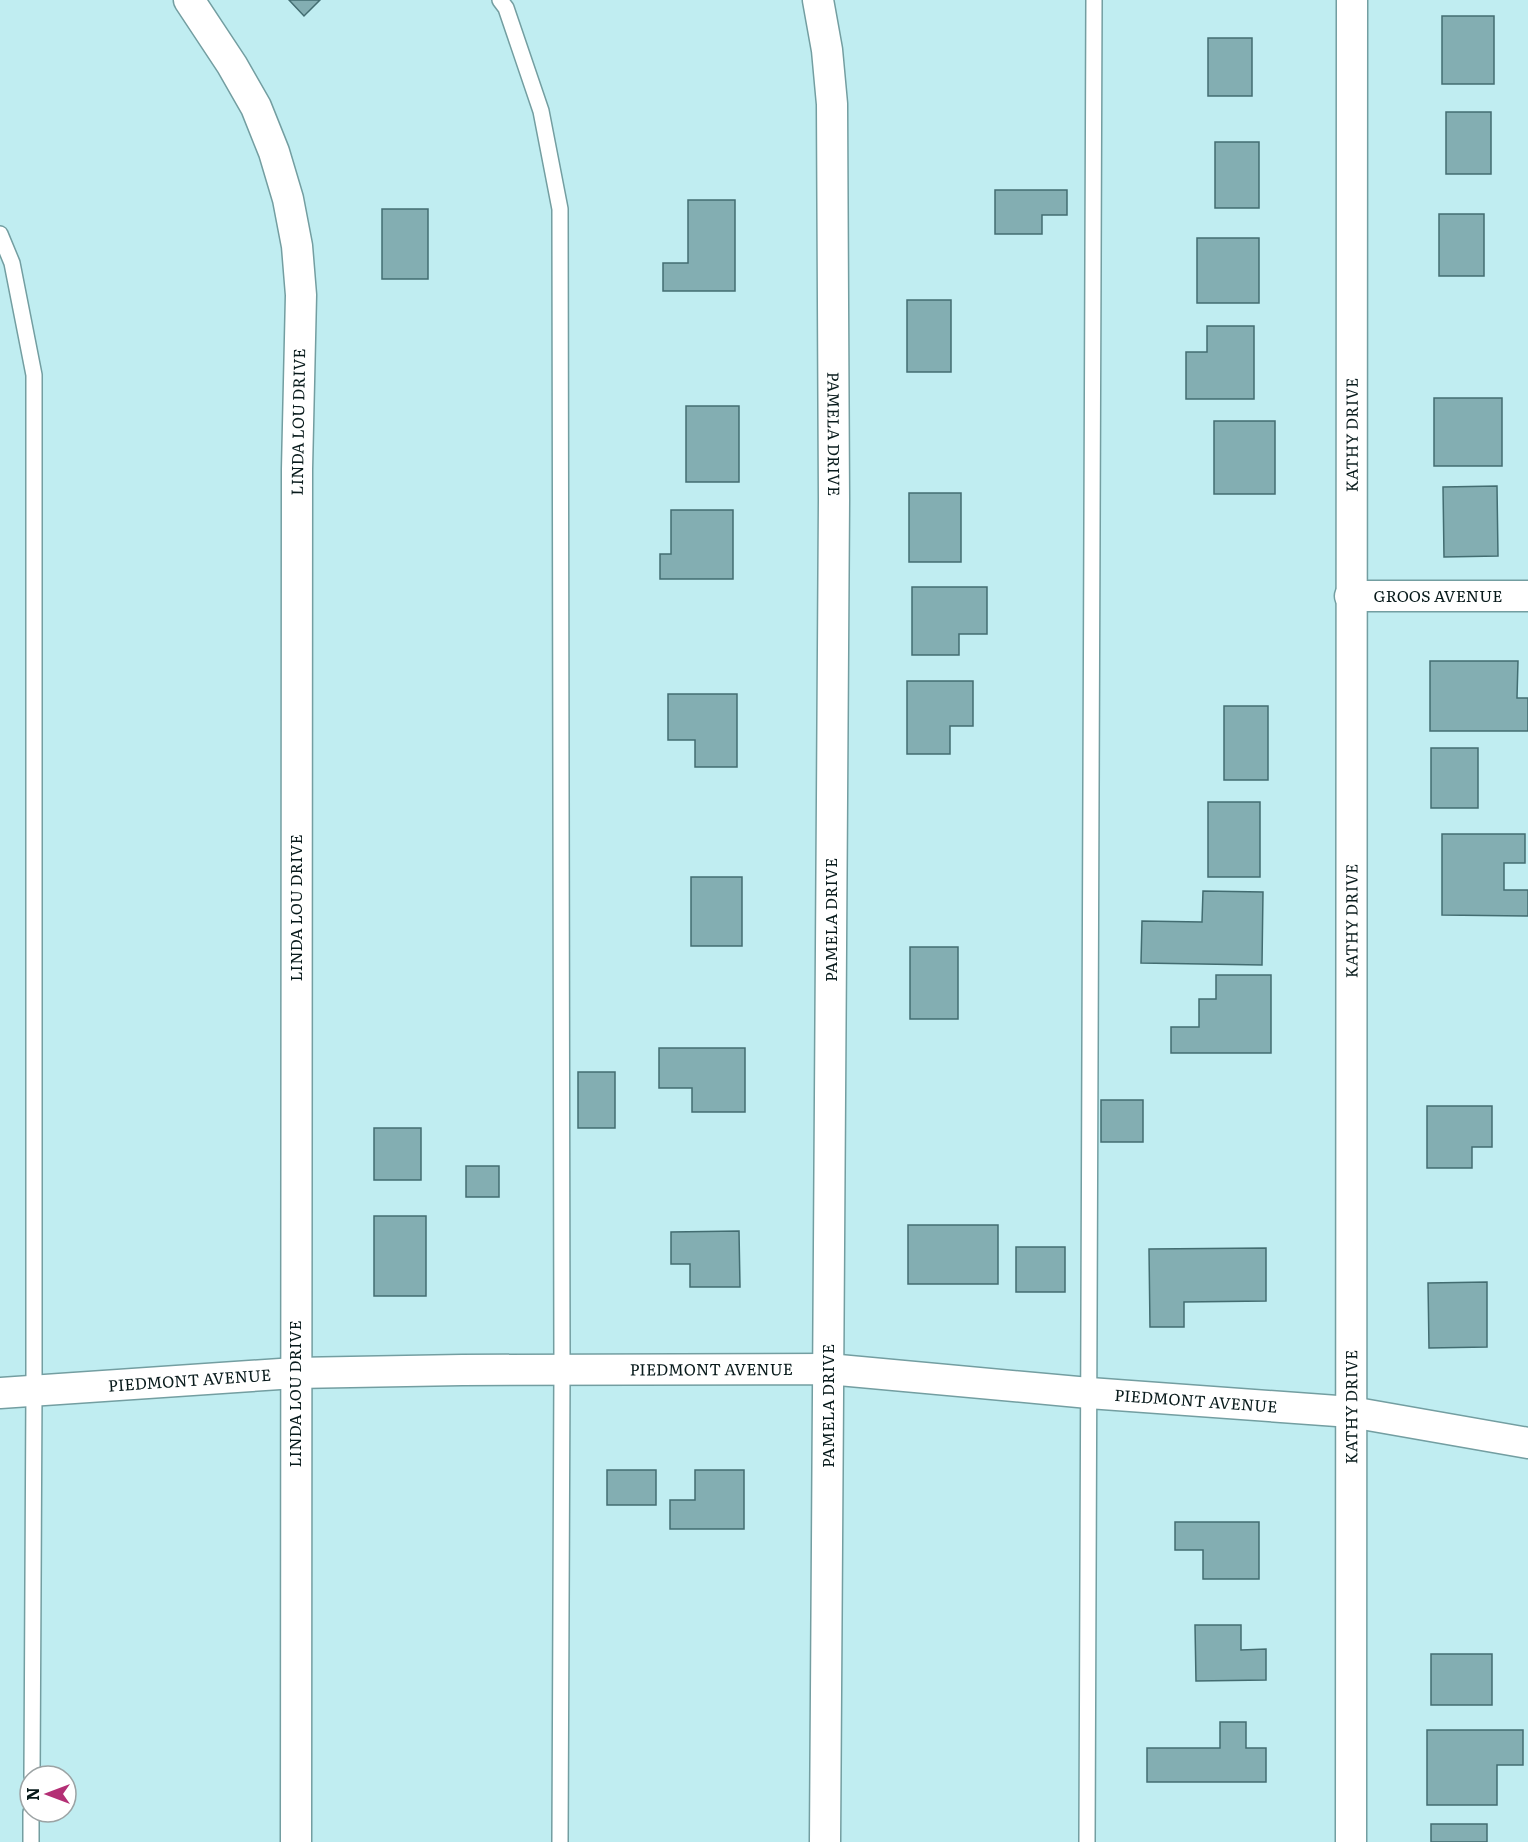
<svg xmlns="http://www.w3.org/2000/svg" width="1528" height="1842" font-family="Literata,serif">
<rect width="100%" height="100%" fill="#c0edf1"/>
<path fill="#83aeb2" stroke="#436d71" stroke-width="1.5" d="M289,0h31l-16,16z
M1442,16h52v68h-52z
M1208,38h44v58h-44z
M1446,112h45v62h-45z
M1215,142h44v66h-44z
M995,190h72v25h-25v19h-47z
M688,200h47v91h-72v-28h25z
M382,209h46v70h-46z
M1439,214h45v62h-45z
M1197,238h62v65h-62z
M907,300h44v72h-44z
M1207,326h47v73h-68v-47h21z
M1434,398h68v68h-68z
M686,406h53v76h-53z
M1214,421h61v73h-61z
M1497,486l1,70 -54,1 -1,-70z
M909,493h52v69h-52z
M671,510h62v69h-73v-25h11z
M912,587h75v47h-28v21h-47z
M1430,661h88l-1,37h11v33h-98z
M907,681h66v45h-23v28h-43z
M668,694h69v73h-42v-27h-27z
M1224,706h44v74h-44z
M1431,748h47v60h-47z
M1208,802h52v75h-52z
M1442,834h83v29h-21v27h24v26l-86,-1z
M691,877h51v69h-51z
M1203,891l60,1 -1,73 -121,-2 1,-42 60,1z
M910,947h48v72h-48z
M1216,975h55v78h-100v-26h28v-28h17z
M659,1048h86v64h-53v-24h-33z
M578,1072h37v56h-37z
M1101,1100h42v42h-42z
M1427,1106h65v41h-20v21h-45z
M374,1128h47v52h-47z
M466,1166h33v31h-33z
M374,1216h52v80h-52z
M908,1225h90v59h-90z
M739,1231l1,56h-50v-23h-19v-32z
M1016,1247h49v45h-49z
M1266,1248v53l-82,1v25h-34l-1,-78z
M1487,1282v65l-58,1 -1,-65z
M607,1470h49v35h-49z
M695,1470h49v59h-74v-29h25z
M1175,1522h84v57h-56v-29h-28z
M1195,1625h46v25l25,-1v31l-70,1z
M1431,1654h61v51h-61z
M1220,1722h26v26h20v34h-119v-34h73z
M1427,1730h96v35h-26v40h-70z
M1431,1824h56v18h-56z"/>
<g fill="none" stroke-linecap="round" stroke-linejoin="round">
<defs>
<path id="lane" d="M500,0l6,8 35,103 19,98 2,1161 -2,472
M0,234l12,29 22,112v1015l-2,386
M31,1842v-30
M1087,1842l7,-1842"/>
<g id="street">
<path d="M189,0l43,65 24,42 18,45 14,47 9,47 4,49 -4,174 -1,1373"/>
<path id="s1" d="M818,0l9,50 5,54 2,396 -9,1342"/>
<path id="s2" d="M1350,596h178"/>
<path id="s3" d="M0,1393l295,-20 167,-3 366,-1 261,24 262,19 177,31"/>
<path id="s4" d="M1351,1842l1,-1842"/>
</g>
</defs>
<use href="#lane" stroke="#739ea1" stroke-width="18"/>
<use href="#street" stroke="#739ea1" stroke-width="33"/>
<use href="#lane" stroke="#fff" stroke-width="15"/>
<use href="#street" stroke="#fff" stroke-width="30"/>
</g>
<g text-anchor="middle" stroke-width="4.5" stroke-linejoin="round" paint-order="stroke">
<g font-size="16" fill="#081a1b" stroke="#fff">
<text transform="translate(298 422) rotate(-89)" y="6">LINDA LOU DRIVE</text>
<text dy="6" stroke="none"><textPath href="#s1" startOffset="435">PAMELA DRIVE</textPath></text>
<text dy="6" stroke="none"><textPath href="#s4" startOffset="1407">KATHY DRIVE</textPath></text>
<text dy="6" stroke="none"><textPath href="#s2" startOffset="88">GROOS AVENUE</textPath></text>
<text transform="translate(296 908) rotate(-90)" y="6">LINDA LOU DRIVE</text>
<text transform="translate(831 920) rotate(-90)" y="6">PAMELA DRIVE</text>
<text dy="6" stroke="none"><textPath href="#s4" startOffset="921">KATHY DRIVE</textPath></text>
<text dy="6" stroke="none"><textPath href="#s3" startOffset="712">PIEDMONT AVENUE</textPath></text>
<text dy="6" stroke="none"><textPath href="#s3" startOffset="190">PIEDMONT AVENUE</textPath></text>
<text transform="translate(295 1394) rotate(-90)" y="6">LINDA LOU DRIVE</text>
<text dy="6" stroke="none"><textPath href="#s3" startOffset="1198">PIEDMONT AVENUE</textPath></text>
<text transform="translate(828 1406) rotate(-90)" y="6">PAMELA DRIVE</text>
<text dy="6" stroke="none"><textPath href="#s4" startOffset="435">KATHY DRIVE</textPath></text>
</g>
</g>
<g transform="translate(48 1794) rotate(270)"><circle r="28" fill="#ffffff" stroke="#9ca3a4" stroke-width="1.5"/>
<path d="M0-4.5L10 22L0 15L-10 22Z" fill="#b42f75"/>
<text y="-9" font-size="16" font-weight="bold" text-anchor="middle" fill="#081a1b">N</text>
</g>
</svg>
